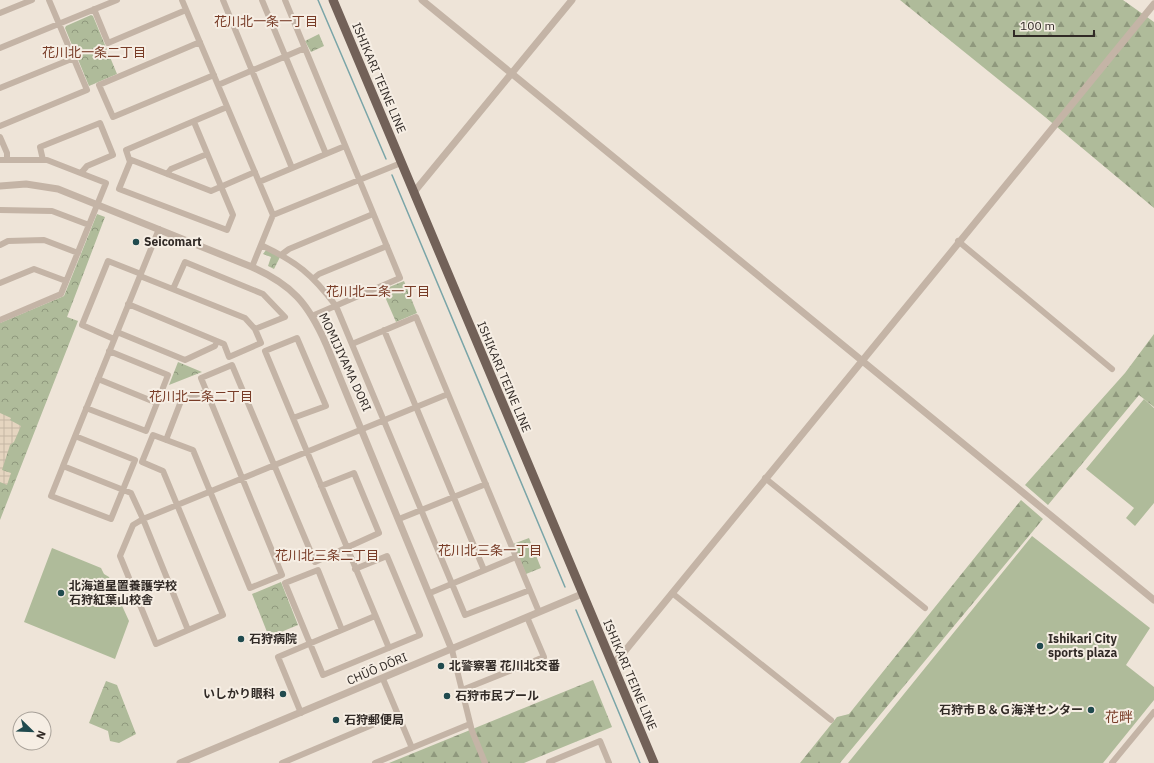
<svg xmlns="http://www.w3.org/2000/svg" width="1154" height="763" font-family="'IBM Plex Sans','Noto Sans JP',sans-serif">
<defs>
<pattern id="forest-firs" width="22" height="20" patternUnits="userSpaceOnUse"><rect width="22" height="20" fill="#afbb9a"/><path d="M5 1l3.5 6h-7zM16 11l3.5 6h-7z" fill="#8f987d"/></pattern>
<pattern id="park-crowns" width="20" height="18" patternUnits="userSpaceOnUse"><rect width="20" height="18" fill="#afbb9a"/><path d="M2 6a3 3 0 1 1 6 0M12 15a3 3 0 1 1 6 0" fill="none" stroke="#8f987d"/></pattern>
<pattern id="plaza-grid" width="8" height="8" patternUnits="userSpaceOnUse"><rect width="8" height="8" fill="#e5d5c0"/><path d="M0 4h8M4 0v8" fill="none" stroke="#c5b7a5"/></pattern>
</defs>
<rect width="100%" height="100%" fill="#eee4d8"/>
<path fill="url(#forest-firs)" d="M900,0h223l31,22v186l-109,-91z
M1154,334v73l-15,-12 -91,110 -23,-20 100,-112z
M1021,500l22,19 -203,244h-40l37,-46 12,-3z
M593,680l19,47 -88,36h-135z"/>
<path fill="url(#park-crowns)" d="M91,15l2,1 24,58 -28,12 -24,-58 1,-2z
M319,34l5,12 -13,6 -6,-11z
M97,214l8,3 -38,100 11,4 -78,199v-197l64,-27z
M266,250l14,7 -6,12 -6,-3 3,-9 -8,-3z
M404,281l13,32 -21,9 -14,-32z
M178,362l24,10 -33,13z
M529,538l12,30 -15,6 -13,-30z
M281,582l17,43 -29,12 -17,-43z
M106,681l11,4 19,49 -17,9 -9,-2 -2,-10 -19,-8z"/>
<path fill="#afbb9a" d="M1144,399l10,9v95l-19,23 -9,-8 8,-10 -48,-39z
M1032,536l118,92 -24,37 28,22v13l-51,63h-255z
M52,548l49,20 3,6 5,3 20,44 -14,38 -91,-37z"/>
<path fill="url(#plaza-grid)" d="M0,413l11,5 -1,2 11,6 -7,16 -4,3 -8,25 9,3 -4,12 -7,-3z"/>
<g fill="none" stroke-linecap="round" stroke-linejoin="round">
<path stroke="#7aa5a8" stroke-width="1.5" d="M318,0l68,159
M392,175l173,412
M576,610l64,153"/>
<path stroke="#c4b4a6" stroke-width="6" d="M182,0l91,215
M223,0l69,168
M262,0l64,154
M285,0l115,278 -88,38
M94,9l14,34 78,-33
M0,13l32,-13
M200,42l-101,43 14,32 101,-42
M0,48l117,-48
M218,85l87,-37
M0,88l74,-30
M194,122l39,93 -6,15 -108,-41 11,-27 -4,-12 101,-43
M0,126l87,-36 -38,-90
M0,137l7,16v6
M129,159l82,32 44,-19
M0,160h47l59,23 -45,111 -61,26
M43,160l-3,-13 60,-24 13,32 -26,11 -6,7
M167,174l4,-5 36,-15
M259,182l86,-36
M0,210l52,1 37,14
M159,229l-96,237 68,27 12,26 305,-125
M958,241l154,128
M0,245l8,-4 36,-1 34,13
M261,245c36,17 51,29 75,61l129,309 65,-25
M281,255l8,-6 84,-35
M252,267l21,-52 128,-52
M314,278l5,-4 68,-28
M0,283l34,-14 32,12
M173,289l12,-27 78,32 22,23 -30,12
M128,304l96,40 5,13 32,-14 -6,-14 -10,-11 -105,-42
M384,330l100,240
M117,332l68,28 30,-14 2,-5
M114,339l-32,-14 26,-64 33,13
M352,344l64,-27 123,295
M98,379l59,24
M86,408l60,23 22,-56 -59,-24
M293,418l33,-12 -29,-68 -32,13 124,297
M166,440l15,-39 25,-10
M63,466l-12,30 60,23 24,-59 -60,-24
M765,478l160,130
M399,519l87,-35
M430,593l86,-36
M672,593l159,127
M188,630l-45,-111 -10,6 -13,31 36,88 67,-29 -60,-144 -21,-9 11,-27 40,15 57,138 32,-13 -81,-197 31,-13 83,197 64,-29 -25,-60 -33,13
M342,630l-24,-60 -33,13 38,92 97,-40 -33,-79 -32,13
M452,650l20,81 13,32
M383,679l29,69
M462,690l82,-33 -17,-40
M301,713l-23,-56 97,-41
M282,763l116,-49
M375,763l95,-39
M550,763l-1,-1 51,-21 9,22
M1112,763l42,-51"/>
<path stroke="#c4b4a6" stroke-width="7" d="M422,0l732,600
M0,186l26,-2 32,5 194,78c40,18 56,36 74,77l126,306
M414,192l158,-192
M612,663l8,-6 534,-653
M180,763l402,-169"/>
<path stroke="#726158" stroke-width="9" d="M333,0l321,763"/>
</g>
<g fill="#204a4e" stroke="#f6eee4" stroke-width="1.5">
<circle cx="136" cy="242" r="4"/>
<circle cx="61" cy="593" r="4"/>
<circle cx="241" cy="639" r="4"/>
<circle cx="1040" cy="646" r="4"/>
<circle cx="441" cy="666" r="4"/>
<circle cx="283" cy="694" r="4"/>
<circle cx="447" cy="696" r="4"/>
<circle cx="1091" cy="710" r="4"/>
<circle cx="336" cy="720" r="4"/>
</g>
<g text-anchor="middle" stroke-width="4" stroke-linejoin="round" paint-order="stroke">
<g font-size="12" fill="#312a26" stroke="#f6eee4">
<text transform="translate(379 78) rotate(67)" y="4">ISHIKARI TEINE LINE</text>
<text transform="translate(345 362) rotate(65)" y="4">MOMIJIYAMA DORI</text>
<text transform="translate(504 377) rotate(67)" y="4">ISHIKARI TEINE LINE</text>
<text transform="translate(377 669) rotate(-23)" y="4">CHŪŌ DŌRI</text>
<text transform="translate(630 675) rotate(67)" y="4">ISHIKARI TEINE LINE</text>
</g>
<g font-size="12" font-weight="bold" fill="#312a26" stroke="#f6eee4" text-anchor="start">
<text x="144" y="246">Seicomart</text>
<text x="69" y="590">北海道星置養護学校<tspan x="69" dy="14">石狩紅葉山校舎</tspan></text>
<text x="249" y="643">石狩病院</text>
<text x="1048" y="643">Ishikari City<tspan x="1048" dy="14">sports plaza</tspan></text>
<text x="449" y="670">北警察署 花川北交番</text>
<text x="275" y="698" text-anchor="end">いしかり眼科</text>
<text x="455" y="700">石狩市民プール</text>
<text x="1083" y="714" text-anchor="end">石狩市Ｂ＆Ｇ海洋センター</text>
<text x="344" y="724">石狩郵便局</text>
</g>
<g font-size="13" fill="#783c27" stroke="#f6eee4">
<text x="266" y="26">花川北一条一丁目</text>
<text x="94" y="57">花川北一条二丁目</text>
<text x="378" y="296">花川北二条一丁目</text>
<text x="201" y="401">花川北二条二丁目</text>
<text x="490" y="555">花川北三条一丁目</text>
<text x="327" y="560">花川北三条二丁目</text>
</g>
<g font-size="14" fill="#783c27" stroke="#f6eee4">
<text x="1119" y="722">花畔</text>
</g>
</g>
<g transform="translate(32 731) rotate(113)"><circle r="19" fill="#f6eee4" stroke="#a7a098"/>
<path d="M0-3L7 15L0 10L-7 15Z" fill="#204a4e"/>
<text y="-6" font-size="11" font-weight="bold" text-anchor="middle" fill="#312a26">N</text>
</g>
<path d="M1014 30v6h80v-6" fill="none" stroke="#312a26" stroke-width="2"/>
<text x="1020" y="30" font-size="12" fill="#312a26" stroke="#f6eee4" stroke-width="3" paint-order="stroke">100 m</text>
</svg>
